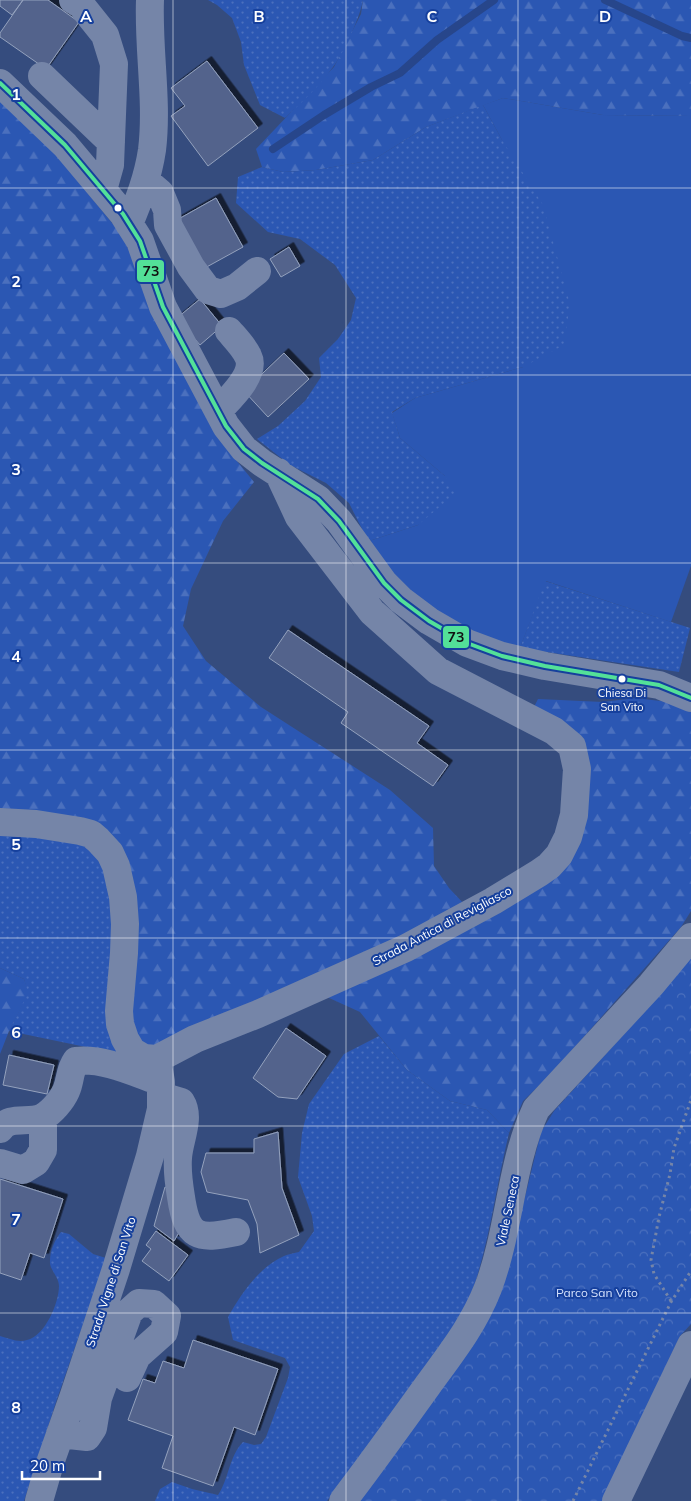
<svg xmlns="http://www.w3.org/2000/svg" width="691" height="1501" font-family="Mulish,sans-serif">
<defs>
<pattern id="forest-firs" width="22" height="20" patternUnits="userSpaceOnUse" patternTransform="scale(1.25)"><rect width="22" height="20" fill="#2b57b3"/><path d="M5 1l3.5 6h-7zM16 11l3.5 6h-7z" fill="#4b70be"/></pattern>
<pattern id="park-crowns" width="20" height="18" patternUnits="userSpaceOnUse" patternTransform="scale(1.25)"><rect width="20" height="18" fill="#2b57b3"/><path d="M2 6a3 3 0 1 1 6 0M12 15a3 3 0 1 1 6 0" fill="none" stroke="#4b70be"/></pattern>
<pattern id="garden-dots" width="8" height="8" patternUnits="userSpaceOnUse" patternTransform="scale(1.25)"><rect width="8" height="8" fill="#2b57b3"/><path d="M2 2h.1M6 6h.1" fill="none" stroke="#4b70be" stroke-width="1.8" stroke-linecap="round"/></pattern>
<filter id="shadow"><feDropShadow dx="4.5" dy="-4.5" stdDeviation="0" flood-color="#0009"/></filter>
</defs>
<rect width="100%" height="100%" fill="#354c7e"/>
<path fill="#2b57b3" d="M503,98l100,17 88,1v450l-20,56 -125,-41 -26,67 -56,-18 -73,-53 -22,-36 49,-16 27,-49 -45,-38 -8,-25 23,-15 108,-31 -21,-227 -19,-35z"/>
<path fill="url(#forest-firs)" d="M363,0h328v116l-88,-1 -100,-17 -77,29 -53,33 -57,10 -33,2 -21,-5 -6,-18 78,-82 27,-53z
M0,96l59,62 62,76 102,210 31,38 -31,39 -32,68 -8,37 23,35 55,46 129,83 43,38 1,38 15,22 16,17 -21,14 -287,128h-12l-145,-233z
M635,698l34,4 22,8v201l-10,16 -131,148 -27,26 -14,32 -22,-23 -37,-9 -43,-31 -47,-58 -33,-15 219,-113 43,-99 -3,-39 -29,-26 -24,-11 5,-10 65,3z
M0,968l24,11 5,14 -20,38 -9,23z"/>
<path fill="url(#park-crowns)" d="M691,956v368l-11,12 -78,165h-243l158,-272 24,-97 13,-21 99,-109z"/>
<path fill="url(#garden-dots)" d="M208,0h155c-3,17 -19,53 -30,67 -13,19 -32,36 -48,51l-25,-13 -16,-40 -3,-23 -9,-24 -15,-13z
M483,105l19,35 41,65 27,99 -6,41 -41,22 -108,31 -23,14 8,26 45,38 10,18 -37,31 -49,16 -6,-10 -14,-28 -23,-20 -36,-18 -33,-26 21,-13 27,-25 16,-24 -2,-19 19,-19 13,-19 5,-22 -21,-33 -35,-26 -32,-7 -32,-29 2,-26 24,-10 21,5 33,-2 57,-10 53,-33z
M545,581l145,47 -11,44 -159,-24z
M0,830l79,7 27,24 18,194 -115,-24 19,-38 -4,-14 -24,-11z
M379,1036l28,34 43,31 37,9 22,23c-12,49 -18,99 -33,147 -7,21 -19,42 -29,63l-120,158h-172l5,-12 12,-7 20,7 26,6c11,-16 11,-39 25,-53l11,3 7,-1 5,-7 22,-59 2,-11 -5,-9 -52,-18 -5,-23c13,-23 30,-49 56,-61 4,-2 11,-3 15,-4l15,-21 -2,-15 -14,-39 4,-44 7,-29 35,-50z
M61,1232l8,2 24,20 13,4 -49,141 -33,102h-24v-165c8,2 18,7 27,4 18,-4 32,-37 32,-54 0,-9 -10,-17 -9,-25 0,-11 5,-21 11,-29z"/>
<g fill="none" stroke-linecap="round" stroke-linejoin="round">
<path stroke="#27468b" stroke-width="8" d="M605,0l77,36 9,2
M273,149l51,-34 47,-28 29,-14 37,-33 57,-40"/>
</g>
<path fill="#52648c" stroke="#94a1bd" filter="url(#shadow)" d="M0,0h23l-11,15 -12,-9z
M23,0h25l31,22 -33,47 -46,-32v-4z
M207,61l51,67 -50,38 -37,-50 14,-10 -14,-18z
M216,198l27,49 -40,22 -28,-48z
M289,247l11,19 -19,11 -11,-18z
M200,299l22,27 -22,19 -23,-27z
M284,353l25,26 -41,38 -24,-26z
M288,630l141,96 -12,17 31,22 -15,21 -92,-63 7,-11 -79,-54z
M286,1028l40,28 -29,43 -19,-2 -25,-19z
M9,1055l45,10 -7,29 -44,-9z
M278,1132l4,56 17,47 -39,18 -3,-29 -9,-24 -41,-8 -6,-20 5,-19h48v-14z
M0,1179l63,20 -19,59 -14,-5 -9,27 -21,-7z
M165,1187l11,3 5,39 -7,12 -20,-15z
M156,1231l32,24 -19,26 -27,-20 9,-12 -5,-4z
M193,1340l85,29 -23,66 -21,-8 -21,59 -51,-18 11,-32 -45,-16 15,-41 12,4 8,-22 21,7z"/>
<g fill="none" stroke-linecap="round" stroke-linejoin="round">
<path stroke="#7585a8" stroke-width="3" stroke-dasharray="2.5 4" stroke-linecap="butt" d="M671,1301l-17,-27 -3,-14 8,-43 11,-43 4,-26 17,-48
M573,1501l98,-199 20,-31"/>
<path stroke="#7585a8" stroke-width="28" d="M73,0l8,5 24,30 9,29 -4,101 -7,25
M42,76l69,66
M0,83l65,62 58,69 17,27 23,66 63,119 18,23 18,14 56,36 21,22 45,62 17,17 28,21 38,22 35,13 43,10 114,19 32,13
M146,181l14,12 7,17 1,15 23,42 17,23 13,4 16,-7 20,-16
M129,224c10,-24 19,-47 23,-74 6,-49 -4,-100 -2,-150
M218,411c11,-12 39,-37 30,-55 -4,-9 -13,-18 -19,-25
M0,822l36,2 44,7 11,3 7,6 12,13 6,13 7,31 2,27 -1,29 -5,58 1,13 5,15 7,12 12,7 13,1 38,-20 63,-25 148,-66 87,-47 46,-28 10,-7 10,-11 9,-18 6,-22 3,-46 -5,-23 -18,-15 -116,-60 -66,-59 -73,-95 -21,-45
M161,1096l20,6c10,16 -2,38 -3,56 -1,13 1,27 3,39 6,41 17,43 55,35
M0,1129c10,-14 29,-5 43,-12 9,-5 19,-17 23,-26 5,-11 3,-20 10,-30 28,-3 59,12 85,21
M0,1163l23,7 13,-8 7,-12v-33
M60,1434l27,3 6,-9 5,-30 31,-86 10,-9 15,1 13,12 -3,16 -27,24 -10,22
M39,1501l11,-38 24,-68 42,-126 34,-113 11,-47v-27l-4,-23
M343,1501c29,-38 57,-77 85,-116 24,-33 45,-59 60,-97 22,-58 22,-122 48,-179l115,-124 40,-48
M616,1501l75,-156"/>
<defs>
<path id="bus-1" d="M0,83l65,62 58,69 17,27 23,66 63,119 18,23 18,14 56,36 21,22 45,62 17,17 28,21 38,22 35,13 43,10 114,19 32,13"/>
</defs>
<use href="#bus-1" stroke="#16409d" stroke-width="8"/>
<use href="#bus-1" stroke="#53e098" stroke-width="4"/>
</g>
<path fill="none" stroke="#fff" stroke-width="1" stroke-opacity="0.55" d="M173,0v1501M346,0v1501M518,0v1501M0,188h691M0,375h691M0,563h691M0,750h691M0,938h691M0,1126h691M0,1313h691"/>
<g fill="#fff" stroke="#16409d" stroke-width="2">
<circle cx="118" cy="208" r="4.5"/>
<circle cx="622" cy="679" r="4.5"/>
</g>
<g text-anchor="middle" stroke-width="4" stroke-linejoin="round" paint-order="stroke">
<g font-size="11" fill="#fff" stroke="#16409d">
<text x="622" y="697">Chiesa Di<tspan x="622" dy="14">San Vito</tspan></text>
</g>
<g font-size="12" fill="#fff" stroke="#16409d">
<text transform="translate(442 926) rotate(-28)" y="4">Strada Antica di Revigliasco</text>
<text transform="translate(508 1211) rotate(-78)" y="4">Viale Seneca</text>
<text transform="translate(111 1282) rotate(-72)" y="4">Strada Vigne di San Vito</text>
</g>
<g font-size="12" fill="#d5e2fd" stroke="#16409d">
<text x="597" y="1297">Parco San Vito</text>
</g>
</g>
<g font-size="16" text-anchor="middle" font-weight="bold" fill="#fff" stroke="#16409d" stroke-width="4" stroke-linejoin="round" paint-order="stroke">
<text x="86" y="22">A</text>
<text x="259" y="22">B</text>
<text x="432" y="22">C</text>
<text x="605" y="22">D</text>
<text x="16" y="100">1</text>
<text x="16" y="287">2</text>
<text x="16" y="475">3</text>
<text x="16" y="662">4</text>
<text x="16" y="850">5</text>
<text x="16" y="1038">6</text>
<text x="16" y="1225">7</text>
<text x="16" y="1413">8</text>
</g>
<g stroke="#16409d" stroke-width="2">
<rect x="136" y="259" width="29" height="24" rx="5" fill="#53e098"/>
<rect x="442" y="625" width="28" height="24" rx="5" fill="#53e098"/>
</g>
<g font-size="14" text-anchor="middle" font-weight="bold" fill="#111">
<text x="151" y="276">73</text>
<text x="456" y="642">73</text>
</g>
<path d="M22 1471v8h78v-8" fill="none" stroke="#ffffff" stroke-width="2.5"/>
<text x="30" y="1471" font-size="15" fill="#ffffff" stroke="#16409d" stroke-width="4" paint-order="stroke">20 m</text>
</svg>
